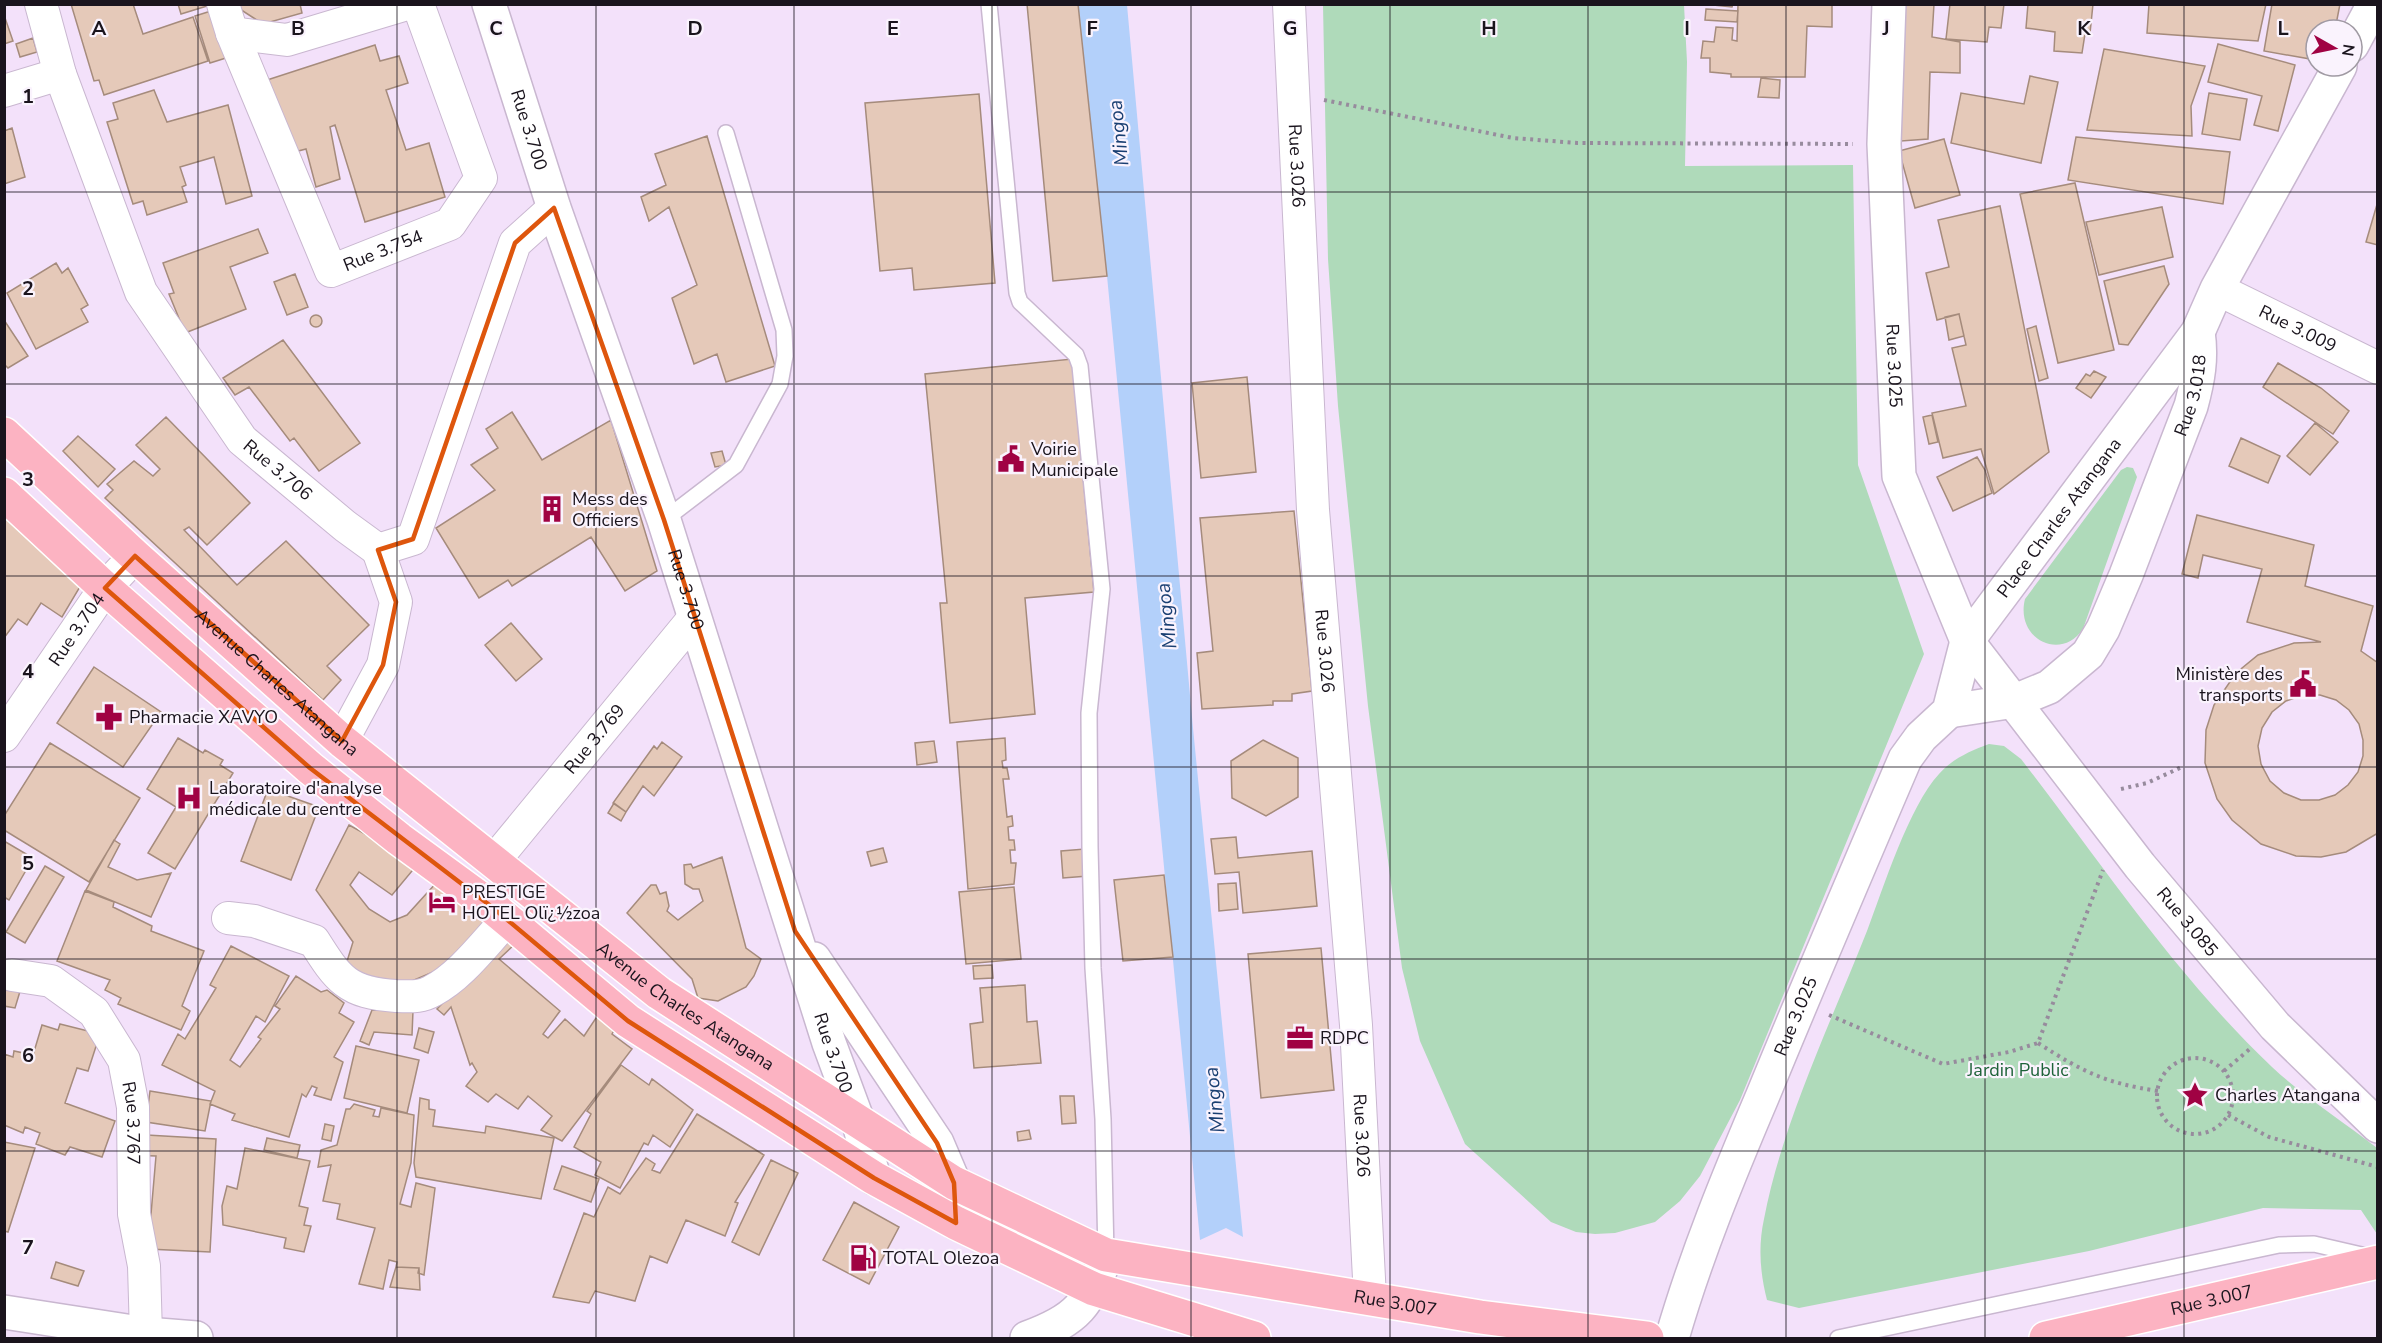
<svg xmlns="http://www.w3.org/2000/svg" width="2382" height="1343" font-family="'Nunito Sans',sans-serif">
<rect width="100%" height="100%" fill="#f3e1fa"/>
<path fill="#afdaba" d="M1323,5h361l3,57 -2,104 168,-1 5,300 66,189 -184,446 -40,76 -20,25 -25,21 -40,11 -20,1 -19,-2 -25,-10 -86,-78 -45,-103 -18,-73 -34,-262 -30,-300 -10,-147z
M2127,467l6,1 4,9 -54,152c-22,33 -68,10 -58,-30l96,-129z
M1989,744l15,2 17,13c81,105 155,217 251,308 32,30 71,54 105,81v86l-16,-24 -98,-2 -174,43 -290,57 -32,-8c-7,-27 -9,-54 -3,-81 18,-95 67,-197 103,-288 16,-42 42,-125 72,-157 13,-15 31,-23 50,-30z"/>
<path fill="#b3d0fa" d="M1078,5h49l66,723 50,509 -17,-9 -26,12 -93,-964z"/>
<path fill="#e5c9b9" stroke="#a58b7c" stroke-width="1.5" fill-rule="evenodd" d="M71,4h62l10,30 50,-17 15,44 -104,34 -5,-15 -5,1z
M178,4h28l1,2 -26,8z
M232,4h68l2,9 -39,11z
M1027,4h51l29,272 -54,5z
M1703,4h30l-1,3z
M1738,4h94v23l-25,-1 -2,51h-74v-3l-21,-2v-14h-9l2,-17 11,1 2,-15 17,1 -1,12 5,1z
M1901,4h33l-2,33 28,5v31l-30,-1 -2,67 -27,2z
M1950,4h54l-3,24 -12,-1 -2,15 -41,-3z
M2028,4h65l-3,29 -5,1 -3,19 -28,-2 1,-19 -29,-4z
M2149,4h117l-8,37 -111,-8z
M2272,4h68l-5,26h-19v30l-52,-9z
M1706,9l32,2 -1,11 -32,-2z
M211,11l15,47 -16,5 -15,-47z
M4,15l9,26 -9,3z
M33,38l4,14 -17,5 -4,-13z
M2218,44l77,21 -17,66 -24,-6 8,-29 -54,-14z
M375,45l5,16 19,-5 9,27 -22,7 20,60 23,-7 16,54 -80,25 -30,-97 -5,2 10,52 -24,8 -10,-38 -19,5 -23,-73z
M2104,49l101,17 -14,40 1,30 -105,-6z
M2030,76l28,6 -17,81 -90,-20 10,-50 63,11z
M1761,78l19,2 -1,18 -21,-1z
M154,90l13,32 61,-17 24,91 -26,8 -12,-47 -34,10 6,18 -4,2 5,15 -40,13 -4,-14 -10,3 -26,-82 11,-3 -5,-16z
M2209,93l38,6 -7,41 -38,-6z
M979,94l16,189 -81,7 -2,-22 -32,3 -15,-168z
M12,128l13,49 -21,7v-53z
M707,136l68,230 -49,16 -9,-28 -23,10 -22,-66 25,-13 -28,-78 -20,14 -8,-24 25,-12 -11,-31z
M2076,137l154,15 -7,52 -155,-24z
M1944,139l16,56 -45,13 -16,-57z
M2075,183l39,167 -56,13 -38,-169z
M2378,201v44l-12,-3z
M2000,206l49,246 -55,42 -13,-45 -38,9 -11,-45 34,-7 -14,-58 14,-3 -7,-31 -22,6 -11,-47 23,-6 -11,-47z
M2162,207l11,50 -74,18 -13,-53z
M258,229l10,24 -38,14 16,42 -61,24 -16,-39 5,-1 -11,-30z
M56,263l6,10 6,-5 20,37 -7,4 7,13 -52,27 -29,-56z
M2164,266l5,18 -41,61 -9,-1 -15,-63z
M295,274l13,33 -21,8 -13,-33z
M1959,314l5,22 -15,4 -4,-23z
M310 321a6 6 0 1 1 12 0a6 6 0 1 1-12 0Z
M4,320l24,36 -20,12 -4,-4z
M2036,326l12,52 -9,3 -12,-52z
M283,340l77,103 -41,28 -25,-33 -4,3 -41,-54 -14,8 -12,-17z
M1072,359l22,233 -69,6 10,116 -85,9 -10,-120h7l-22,-229z
M2278,363l43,25 28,23 -16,23 -70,-47z
M2094,371l12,6 -15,21 -15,-10 10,-14 4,2z
M1247,377l9,95 -55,6 -9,-95z
M512,412l30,48 69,-40 46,151 -32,20 -34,-54 -79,49 -4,-6 -29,18 -43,-70 59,-38 -24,-25 27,-17 -12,-19z
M1932,415l6,27 -9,2 -6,-27z
M166,417l84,86 -43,42 -18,-18 -5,3 53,55 49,-44 83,84 -42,41 14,14 -18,20 -218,-202 8,-8 -6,-6 27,-23 19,15 7,-7 -24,-24z
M2315,423l23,19 -28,33 -23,-19z
M78,436l37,33 -17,18 -35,-36z
M2241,438l39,18 -12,27 -39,-17z
M722,451l4,14 -11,2 -4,-14z
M1977,457l8,13 7,23 -39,18 -16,-34z
M1294,511l18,180 -20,3v7h-19v4l-71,4 -5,-56 16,-2 -13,-133z
M2197,515l117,30 -9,41 68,20 -12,45 17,12v170l-32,19 -25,5 -25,-1 -35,-12 -29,-24 -15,-21 -12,-36 1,-33 8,-25 22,-32 22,-18 36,-12 27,-1 -74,-20 15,-53 -59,-14 -5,23 -16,-4zM2303,695h17l16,5 13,10 10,14 4,16v16l-5,16 -10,13 -13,10 -16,5h-18l-17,-7 -14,-12 -9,-17 -3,-18 4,-18 10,-16 14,-11z
M4,516l80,64 -22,37 -21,-14 -14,22 -9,-6 -14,19z
M511,623l31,36 -26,22 -31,-36z
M94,667l67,45 -38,55 -66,-44z
M178,738l25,15 2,-3 18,10 -3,5 13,8 -58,96 -27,-16 28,-46 -29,-18z
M1005,738l1,22 -4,1 1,7h4l2,11h-6l4,38 5,-1 1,10 -5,1 1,13h5l1,10h-5l1,13h5l-2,21 -46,5 -11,-147z
M1263,740l35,18v39l-32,19 -34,-18 -1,-37z
M934,741l3,21 -20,3 -2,-22z
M662,742l20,15 -28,39 -11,-10 -17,26 -13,-9 41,-57 3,3z
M50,743l90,55 -51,84 -85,-52v-14z
M268,789l51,18 -28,73 -50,-19z
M614,803l12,9 -5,9 -13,-8z
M349,825l51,28 17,12 -25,30 -33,-23 -9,13 19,24 21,13 17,-7 30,-33 52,38 -44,47 -52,22 -49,-18 9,-29 -37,-52z
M1236,837l2,21 74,-7 5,55 -74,7 -4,-41 -24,2 -4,-35z
M114,840l6,4 -12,23 29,13 34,-7 -20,44 -65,-27z
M4,841l29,17 -24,42 -5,-3z
M883,848l4,14 -16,4 -4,-14z
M1085,849l3,27 -25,2 -2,-27z
M722,857l24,91 15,11 -7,17 -8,11 -28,14 -20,-3 -6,-19 -65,-66 24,-28h5l4,9 6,-2 3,14 -2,5 11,9 25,-19 -4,-12h-6l-8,-5 -1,-19 7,-1 2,4z
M45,866l19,11 -39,66 -19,-11z
M1164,875l9,82 -50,4 -9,-81z
M1236,883l2,26 -19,2 -1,-27z
M1014,887l7,72 -55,5 -7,-72z
M85,891l29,11 -1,5 39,19 -1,5 53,20 -22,55 8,5 -9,19 -63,-26 3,-6 -16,-8 5,-10 -53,-19z
M506,936l9,8 -16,15 61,52 -17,23 5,4 17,-19 19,17 14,-21 18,12 -4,7 20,15 -70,92 -21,-11 11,-14 -24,-20 -10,13 -22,-15 -8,8 -22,-16 11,-14 -5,-9 -2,2 -19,-58 -7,8 -7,-6z
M231,946l58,30 -24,46 -9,-6 -26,44 10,7 21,-28 -3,-2 22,-28 -5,-3 21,-30 25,16 6,-2 17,13 -5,10 15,9 -20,35 9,5 -12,38 -17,-5 3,-7 -5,-2 -6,11 -4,-3 -13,43 -57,-17 3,-6 -25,-10 5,-13 -53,-26 16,-31 7,5 31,-51 -6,-3z
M1321,948l13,142 -73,8 -13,-144z
M992,965l1,13 -19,1 -1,-13z
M4,984l17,4 -6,20 -11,-2z
M1025,985l2,37 10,-1 4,42 -67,5 -4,-44 13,-2 -3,-34z
M372,1010l41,1 -1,24 -38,-3 -5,13 -9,-4z
M60,1024l40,10 -12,37 -11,-3 -12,35 50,18 -13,36 -32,-10 -5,8 -29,-11 4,-11 -15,-6 -2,6 -19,-8v-71l9,3 1,-6 19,4 9,-30 16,5z
M419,1028l15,4 -6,21 -14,-5z
M356,1046l63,14 -12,53 -63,-15z
M621,1065l28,20 3,-6 41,31 -23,37 -17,-12 -5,10 -4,-2 -24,45 -25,-13 6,-13 -27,-15 17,-33 -4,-3z
M150,1091l61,10 -6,30 -59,-9z
M1060,1096h14l2,27 -14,1z
M420,1098l9,2v9l6,1 -2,16 52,7 1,-7 68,12 -13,61 -125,-22 -2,-14z
M354,1104l21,6 -2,6 6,1 2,-9 33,7 -3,48 -11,41 11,3 5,-24 19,5 -11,87 -6,-2 1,-5 -23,-1 1,-5 -8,-2 -6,29 -24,-5 16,-56 -38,-9 3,-15 -17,-3 8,-36 -13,2 3,-17 16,-5 9,-36h4z
M697,1114l67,41 -29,47 3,1 -13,33 -39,-16 -19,43 -17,-7 -15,45 -40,-10 -6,12 -36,-6 31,-84 10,4 14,-30 12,7 26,-36 9,6 -3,6 8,3z
M325,1124l9,2 -3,15 -9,-2z
M1029,1130l2,9 -13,2 -1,-9z
M129,1134l87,5 -6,113 -62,-3 8,-93 -29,-1z
M267,1138l33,7 -3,13 -33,-8z
M4,1142l31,6 -27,84 -4,-1z
M245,1148l65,13 -11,45 9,2 -4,17 7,1 -7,26 -20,-4 2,-10 -63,-13 -1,-19 5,-20 10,3z
M771,1160l27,13 -39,82 -27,-13z
M562,1166l37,13 -8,23 -37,-13z
M854,1202l45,25 -30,57 -46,-24z
M56,1262l28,9 -6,15 -27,-8z
M396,1267l23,1 1,22 -30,-3z"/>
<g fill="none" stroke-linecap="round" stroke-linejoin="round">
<defs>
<path id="service" d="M989,4l28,289 3,9 56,53 4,11 22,223 -13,124 1,134 3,121 10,151 3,136
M664,520l72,-55 44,-81 5,-28 -1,-26 -58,-197
M1838,1338l441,-93 35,-1 52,12"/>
<g id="minor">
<path id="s1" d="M41,4l19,70 81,218 101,148 103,86 33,24 35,-11 102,-296 39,-35"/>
<path id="s2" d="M223,4l9,29 99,238 119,-47 31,-46 -63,-174"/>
<path id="s3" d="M1289,4l24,506 43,515 14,273"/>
<path d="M232,33l55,7 120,-36"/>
<path d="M4,91l56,-17"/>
<path id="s4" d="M2217,289l161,79"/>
<path id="s5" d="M4,736l101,-148 30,-32"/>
<path d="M342,741l41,-76 13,-63 -18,-52"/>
<path id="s6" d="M494,861l200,-243"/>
<path d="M228,918l26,3 60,20c24,38 33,52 82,55 13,0 24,2 36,-5 27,-14 49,-43 70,-66l1,-9"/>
<path id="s7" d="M12,975l39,6 43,31 30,48 9,47 1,107 10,52 2,68"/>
</g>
<g id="tertiary">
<path id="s8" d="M1889,4l-5,140 15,332 68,165 173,225 135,160 103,100"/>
<path d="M2352,45l22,-41"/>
<path id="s9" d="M1949,711l66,-10 34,-14 39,-33 15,-25 23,-54 65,-169c7,-26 11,-48 7,-74"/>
<path id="s10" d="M1672,1338c24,-83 57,-163 91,-243 46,-112 94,-224 142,-336l16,-22 28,-26 18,-70 231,-309 19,-43 123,-223"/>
</g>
<g id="secondary">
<path id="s11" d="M489,4l65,204 110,312 165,523 30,81 15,54"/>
<path d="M814,959l123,184 17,40 2,40"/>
<path d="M4,1312l142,22 50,4"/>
<path d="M1027,1338c52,-19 61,-33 79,-83"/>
</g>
<g id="primary">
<path id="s12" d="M4,434l131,122 207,185 317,252 295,190 152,72 374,62 167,21"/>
<path d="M4,494l101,94 205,180 89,71 93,68 136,114 246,157 82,45 138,66 160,49"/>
<path id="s13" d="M2046,1338l332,-76"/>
</g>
</defs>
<use href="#service" stroke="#c9b7d0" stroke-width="18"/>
<use href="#minor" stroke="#c9b7d0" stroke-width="34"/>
<use href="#tertiary" stroke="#c9b7d0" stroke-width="36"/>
<use href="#secondary" stroke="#c9b7d0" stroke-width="36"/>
<use href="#primary" stroke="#fff" stroke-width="36"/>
<path stroke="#978b9d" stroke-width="4" stroke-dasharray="3 4.5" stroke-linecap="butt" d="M1324,100l189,38 64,5 276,1
M2121,789l26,-6 37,-17
M1829,1015l114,49 66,-12 29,-9 65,-173
M2038,1043c45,29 67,40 120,48
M2157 1096a38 38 0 1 1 76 0a38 38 0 1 1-76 0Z
M2224,1071l27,-23
M2228,1115l41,22 109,30"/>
<use href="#service" stroke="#fff" stroke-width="15"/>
<use href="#minor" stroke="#fff" stroke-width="32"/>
<use href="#tertiary" stroke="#fff" stroke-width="33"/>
<use href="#secondary" stroke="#fff" stroke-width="33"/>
<use href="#primary" stroke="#fcb3c2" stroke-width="33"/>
</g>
<path fill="none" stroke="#de560d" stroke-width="4.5" stroke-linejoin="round" d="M554,208l110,312 131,411 142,212 17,40 2,40 -82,-45 -246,-157 -136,-114 -182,-139 -205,-180 30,-32 207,185 41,-76 13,-63 -18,-52 35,-11 102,-296z"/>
<path fill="none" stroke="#1a141d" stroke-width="1.5" stroke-opacity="0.55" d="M198,4v1334M397,4v1334M596,4v1334M794,4v1334M992,4v1334M1191,4v1334M1390,4v1334M1588,4v1334M1786,4v1334M1985,4v1334M2184,4v1334M4,192h2374M4,384h2374M4,576h2374M4,767h2374M4,959h2374M4,1151h2374"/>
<defs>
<symbol id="civic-bare" viewBox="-9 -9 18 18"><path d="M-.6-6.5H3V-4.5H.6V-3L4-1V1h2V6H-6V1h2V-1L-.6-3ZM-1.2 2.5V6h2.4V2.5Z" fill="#a00243" stroke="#faf3fd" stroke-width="2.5" paint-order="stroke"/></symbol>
<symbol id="building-bare" viewBox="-9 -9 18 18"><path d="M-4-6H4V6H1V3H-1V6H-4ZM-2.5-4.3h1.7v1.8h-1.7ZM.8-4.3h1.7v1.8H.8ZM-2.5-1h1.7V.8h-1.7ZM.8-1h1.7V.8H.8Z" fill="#a00243" stroke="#faf3fd" stroke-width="2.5" paint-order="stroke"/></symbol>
<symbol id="pharmacy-bare" viewBox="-9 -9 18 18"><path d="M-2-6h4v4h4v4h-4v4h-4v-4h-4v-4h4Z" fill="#a00243" stroke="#faf3fd" stroke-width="2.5" paint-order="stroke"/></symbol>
<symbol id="hospital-bare" viewBox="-9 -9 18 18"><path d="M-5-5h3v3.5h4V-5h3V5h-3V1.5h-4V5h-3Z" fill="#a00243" stroke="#faf3fd" stroke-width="2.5" paint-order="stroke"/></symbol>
<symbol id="hotel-bare" viewBox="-9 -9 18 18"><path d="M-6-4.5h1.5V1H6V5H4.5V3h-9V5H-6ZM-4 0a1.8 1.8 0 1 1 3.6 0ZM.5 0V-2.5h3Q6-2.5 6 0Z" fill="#a00243" stroke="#faf3fd" stroke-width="2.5" paint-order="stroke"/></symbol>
<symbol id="office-bare" viewBox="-9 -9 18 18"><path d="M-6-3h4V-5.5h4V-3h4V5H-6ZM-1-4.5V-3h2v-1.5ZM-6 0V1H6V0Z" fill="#a00243" stroke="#faf3fd" stroke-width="2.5" paint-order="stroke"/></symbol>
<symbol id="sight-bare" viewBox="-9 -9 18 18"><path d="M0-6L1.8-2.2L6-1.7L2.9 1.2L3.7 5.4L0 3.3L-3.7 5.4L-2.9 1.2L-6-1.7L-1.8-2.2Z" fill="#a00243" stroke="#faf3fd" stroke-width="2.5" paint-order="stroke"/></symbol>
<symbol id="fuel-bare" viewBox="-9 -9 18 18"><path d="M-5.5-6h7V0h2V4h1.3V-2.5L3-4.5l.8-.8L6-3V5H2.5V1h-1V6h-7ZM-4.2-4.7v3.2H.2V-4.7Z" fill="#a00243" stroke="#faf3fd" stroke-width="2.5" paint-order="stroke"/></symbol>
</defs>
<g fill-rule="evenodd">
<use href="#civic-bare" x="992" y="440" width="38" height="38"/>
<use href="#building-bare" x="533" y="490" width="38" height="38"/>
<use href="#civic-bare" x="2284" y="665" width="38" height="38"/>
<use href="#pharmacy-bare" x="90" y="698" width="38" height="38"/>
<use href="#hospital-bare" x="170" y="779" width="38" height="38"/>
<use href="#hotel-bare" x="423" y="883" width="38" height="38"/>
<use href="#office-bare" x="1281" y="1019" width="38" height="38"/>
<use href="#sight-bare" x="2176" y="1076" width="38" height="38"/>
<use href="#fuel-bare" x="844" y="1239" width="38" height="38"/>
</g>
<g text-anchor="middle" stroke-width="4.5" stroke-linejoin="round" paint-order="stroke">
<g font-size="18" fill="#1a141d" stroke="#faf3fd">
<text dy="6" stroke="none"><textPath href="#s11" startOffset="132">Rue 3.700</textPath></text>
<text dy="6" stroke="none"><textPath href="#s3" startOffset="162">Rue 3.026</textPath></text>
<text dy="6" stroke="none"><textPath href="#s2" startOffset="344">Rue 3.754</textPath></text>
<text dy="6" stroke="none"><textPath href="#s4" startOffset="90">Rue 3.009</textPath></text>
<text dy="6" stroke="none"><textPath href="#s8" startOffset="362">Rue 3.025</textPath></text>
<text dy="6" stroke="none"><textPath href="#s9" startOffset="434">Rue 3.018</textPath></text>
<text dy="6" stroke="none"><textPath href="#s1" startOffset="531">Rue 3.706</textPath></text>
<text dy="6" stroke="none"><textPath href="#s10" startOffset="916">Place Charles Atangana</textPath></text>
<text dy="6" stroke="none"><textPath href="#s11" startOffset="618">Rue 3.700</textPath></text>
<text dy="6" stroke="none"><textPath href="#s5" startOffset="129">Rue 3.704</textPath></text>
<text dy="6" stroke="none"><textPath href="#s3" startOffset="648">Rue 3.026</textPath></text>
<text dy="6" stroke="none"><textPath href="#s12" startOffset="369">Avenue Charles Atangana</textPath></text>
<text dy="6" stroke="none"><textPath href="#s6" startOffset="158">Rue 3.769</textPath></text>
<text dy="6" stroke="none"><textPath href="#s8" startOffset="1008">Rue 3.085</textPath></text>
<text dy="6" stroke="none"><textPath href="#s12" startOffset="891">Avenue Charles Atangana</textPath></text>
<text dy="6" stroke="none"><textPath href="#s10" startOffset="345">Rue 3.025</textPath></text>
<text dy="6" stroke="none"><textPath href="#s11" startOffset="1104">Rue 3.700</textPath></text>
<text dy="6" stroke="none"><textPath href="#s7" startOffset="213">Rue 3.767</textPath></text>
<text dy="6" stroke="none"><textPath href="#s3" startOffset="1134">Rue 3.026</textPath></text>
<text dy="6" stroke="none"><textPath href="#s13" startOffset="170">Rue 3.007</textPath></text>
<text dy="6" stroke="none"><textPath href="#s12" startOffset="1674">Rue 3.007</textPath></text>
</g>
<g font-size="18" fill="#1a141d" stroke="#faf3fd" text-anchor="start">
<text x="1031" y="455">Voirie<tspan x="1031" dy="21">Municipale</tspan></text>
<text x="572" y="505">Mess des<tspan x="572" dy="21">Officiers</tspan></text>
<text x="2283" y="680" text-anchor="end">Ministère des<tspan x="2283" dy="21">transports</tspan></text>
<text x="129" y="723">Pharmacie XAVYO</text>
<text x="209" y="794">Laboratoire d'analyse<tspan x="209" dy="21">médicale du centre</tspan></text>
<text x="462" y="898">PRESTIGE<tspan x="462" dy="21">HOTEL Olï¿½zoa</tspan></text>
<text x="1320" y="1044">RDPC</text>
<text x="2215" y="1101">Charles Atangana</text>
<text x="883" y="1264">TOTAL Olezoa</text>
</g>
<g font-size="18" fill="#1e6339" stroke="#faf3fd">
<text x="2018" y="1076">Jardin Public</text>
</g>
<g font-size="20" font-style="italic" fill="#1a3f72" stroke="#faf3fd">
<text transform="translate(1118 133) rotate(-96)" y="7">Mingoa</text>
<text transform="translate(1166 616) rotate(-96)" y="7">Mingoa</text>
<text transform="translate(1214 1100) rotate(-96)" y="7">Mingoa</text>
</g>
</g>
<g font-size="20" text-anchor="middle" font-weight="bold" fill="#1a141d" stroke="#faf3fd" stroke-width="4.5" stroke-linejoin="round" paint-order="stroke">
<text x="99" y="35">A</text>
<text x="298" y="35">B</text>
<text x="496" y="35">C</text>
<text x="695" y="35">D</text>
<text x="893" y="35">E</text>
<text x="1092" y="35">F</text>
<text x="1290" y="35">G</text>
<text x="1489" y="35">H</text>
<text x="1687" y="35">I</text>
<text x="1886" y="35">J</text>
<text x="2084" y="35">K</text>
<text x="2283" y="35">L</text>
<text x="28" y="103">1</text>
<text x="28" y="295">2</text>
<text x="28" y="486">3</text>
<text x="28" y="678">4</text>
<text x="28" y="870">5</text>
<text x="28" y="1062">6</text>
<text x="28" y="1254">7</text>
</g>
<rect width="2382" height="1343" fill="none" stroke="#1a141d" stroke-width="12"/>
<g transform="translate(2334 48) rotate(99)"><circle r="28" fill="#faf3fd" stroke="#a09aa3" stroke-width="1.5"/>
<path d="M0-4.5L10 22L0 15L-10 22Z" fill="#a00243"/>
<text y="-9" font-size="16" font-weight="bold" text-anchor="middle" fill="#1a141d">N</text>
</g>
</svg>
